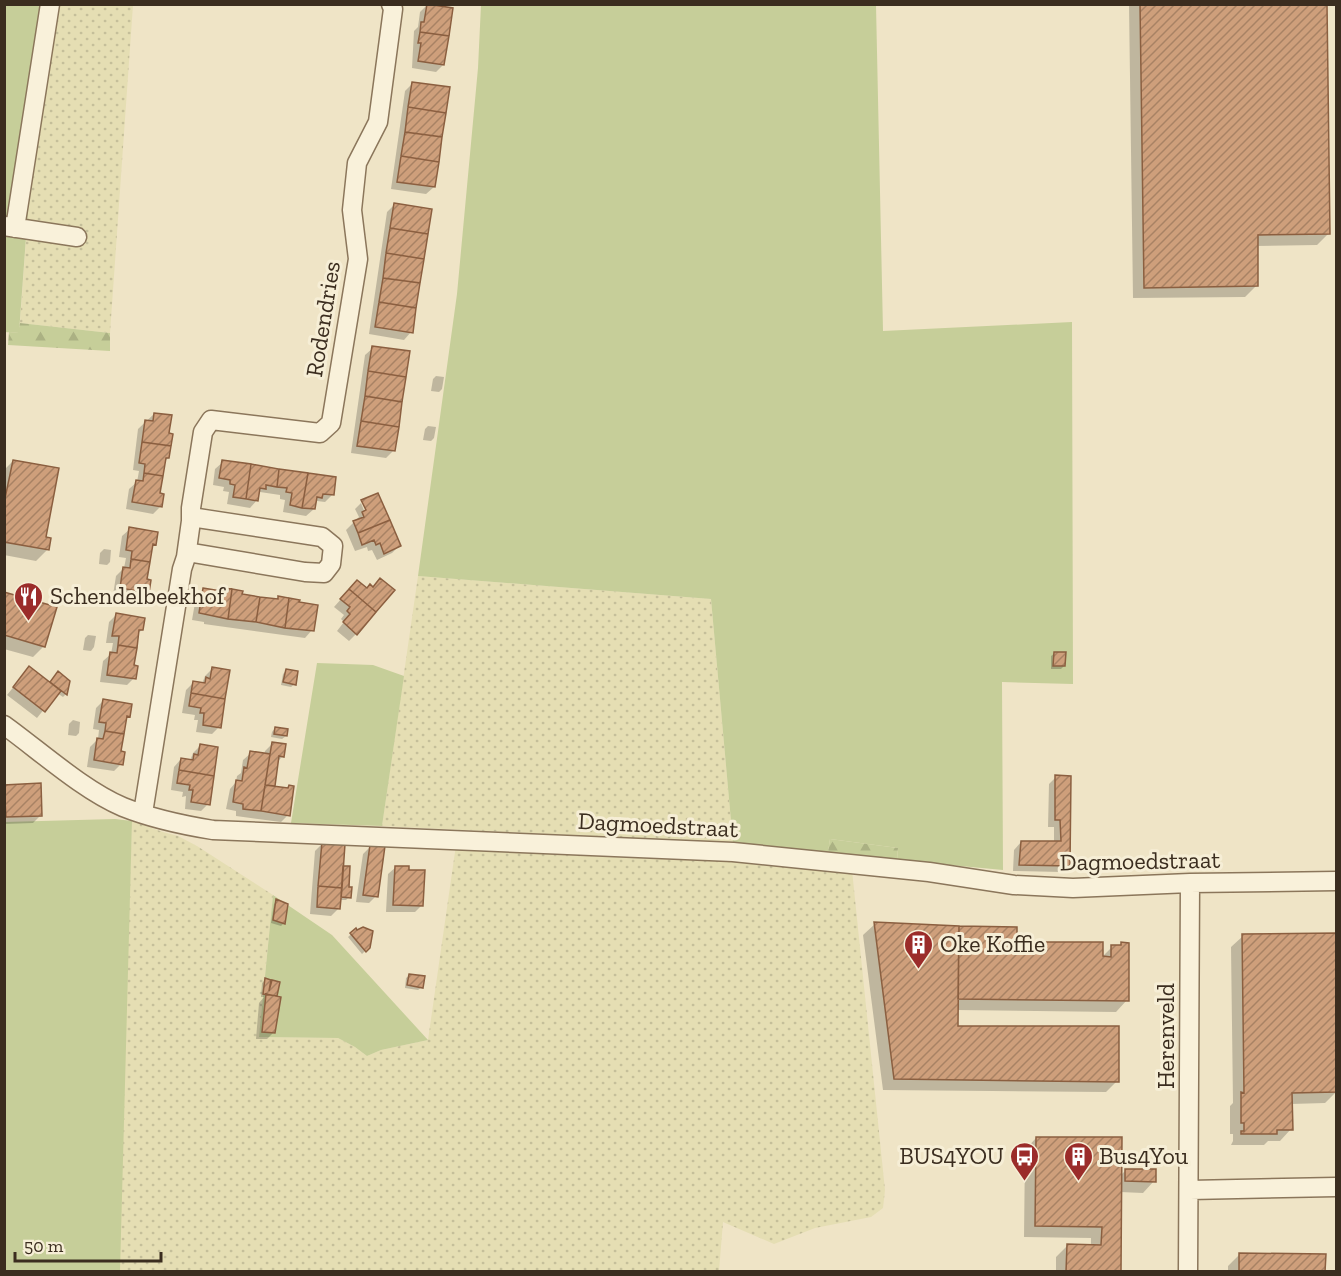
<svg xmlns="http://www.w3.org/2000/svg" width="1341" height="1276" font-family="'Zilla Slab',serif">
<defs>
<pattern id="farmland-dots" width="8" height="8" patternUnits="userSpaceOnUse" patternTransform="scale(1.5)"><rect width="8" height="8" fill="#e5deb3"/><path d="M2 2h.1M6 6h.1" fill="none" stroke="#c5bf9a" stroke-width="1.8" stroke-linecap="round"/></pattern>
<pattern id="forest-firs" width="22" height="20" patternUnits="userSpaceOnUse" patternTransform="scale(1.5)"><rect width="22" height="20" fill="#c6ce99"/><path d="M5 1l3.5 6h-7zM16 11l3.5 6h-7z" fill="#abb183"/></pattern>
<pattern id="building-hatch" width="6" height="6" patternUnits="userSpaceOnUse" patternTransform="scale(1.5)"><rect width="6" height="6" fill="#ce9f7b"/><path d="M-1 1l2-2M0 6l6-6M5 7l2-2" fill="none" stroke="#a88264"/></pattern>
</defs>
<rect width="100%" height="100%" fill="#efe4c6"/>
<path fill="url(#farmland-dots)" d="M43,5h90l-23,328 -90,-10z
M418,576l293,23 22,244 -351,-17z
M132,821l31,11 15,4 19,10 76,49 -14,142 79,1 17,9 12,9 14,-6 47,-10 28,-195 211,11 185,14 33,320 -2,18 -12,9 -56,11 -41,16 -51,-22 -4,49 -600,1 3,-157z"/>
<path fill="#c6ce99" d="M4,5h39l-24,328 -15,-1z
M481,5h395l7,326 189,-9 1,362 -71,-2 1,188 -106,-10 1,-12 -68,-9 -2,13 -95,-9 -22,-244 -293,-23 39,-282 21,-226z
M317,663l56,2 31,11 -22,150 -91,-3z
M115,819l17,2 -12,450h-115v-449z
M273,895l59,40 96,105 -47,10 -14,6 -12,-9 -17,-9 -79,-1z"/>
<path fill="url(#forest-firs)" d="M20,323l90,10v18l-102,-6 1,-13 9,1z
M830,839l68,9 -1,12 -69,-8z"/>
<path fill="#0003" d="M1129,4h196l4,229 -12,12 -61,1 1,39 -12,12 -112,1z
M427,5l16,60 -7,7 -24,-4 2,-37 4,-4 2,-15z
M413,83l21,104 -8,7 -35,-5 14,-98z
M394,205l17,127 -7,8 -35,-6 18,-122z
M373,348l20,103 -7,7 -35,-5 14,-98z
M436,376l8,1 -2,12 -3,3 -8,-1 2,-12z
M154,414l14,21v23l-4,4 -5,33 2,11 -8,8 -27,-5 3,-20 8,-7 2,-11 -6,-1 5,-41z
M428,426l8,1 -2,11 -3,3 -8,-1 2,-11z
M13,461l35,88 -12,12 -32,-6v-85z
M223,462l109,33 -7,7 -8,-1 -3,8 -8,7 -23,-4 2,-12 -5,-1v-4l-20,-3 -3,8 -7,8 -23,-4 2,-12 -6,-1 1,-4 -11,-2 2,-16z
M378,495l21,51 -7,7 -15,7 -5,-10 -4,1 -1,-4 -12,4 -9,-21 13,-13 -4,-8 6,-6 6,15 3,-2 -6,-14h-3z
M130,529l25,15 -5,4 -4,33 1,11 -7,7 -27,-4 3,-19 8,-8 2,-10 -7,-1 3,-21z
M104,549l7,1 -1,12 -3,3 -8,-1 1,-11z
M203,589l17,3 2,-3 19,6 35,6 3,-3 33,32 -7,8 -101,-14v-2l-12,-2 4,-23z
M350,589l6,45 -7,7 -12,-10 7,-9 -3,-3 3,-4 -10,-8z
M4,594l40,52 -11,11 -29,-8z
M116,615l26,15 -5,4 -4,33 1,11 -7,7 -27,-3 3,-21 8,-7 2,-11h-7l3,-21z
M88,635l8,1 -2,11 -3,4 -8,-1 2,-12z
M1055,653l9,13 -3,3h-10v-13z
M29,668l21,16 5,-7 13,5 -3,13 -2,2 -6,-4 -20,25 -30,-23z
M212,669l7,58 -7,7 -16,-2 2,-12h-4l1,-5 -13,-2 4,-23 7,-7 9,1 3,-8z
M286,671l9,13 -4,3 -10,-2 2,-11z
M103,701l26,15 -4,4 -5,32 1,12 -7,7 -27,-4 3,-20 8,-8 1,-9 -6,-1 3,-21z
M73,720l7,2 -1,11 -3,3 -8,-1 1,-11z
M275,728l11,8 -4,3 -11,-2 1,-5z
M272,744l11,12 -6,6 -4,25 13,2 3,-3 -1,29 -7,7 -45,-6v-5l-10,-2 4,-20 6,-7 1,-6 4,-3 2,-13 8,-7 13,2 1,-4z
M200,746l8,58 -7,7 -16,-2 1,-13 -4,1 1,-5 -12,-2 3,-23 7,-8 9,2 3,-8z
M1056,777l13,88 -7,7 -49,-1 1,-21 7,-8h33v-15h-6l1,-43z
M4,787l37,28 -8,8 -29,1z
M323,843l19,24 7,30 -3,3h-7l-1,9 -7,7 -21,-2 5,-63z
M370,847l6,49 -7,7 -13,-1 7,-48z
M396,867l26,38 -7,7h-29l2,-38z
M277,901l7,22 -3,3 -10,-3 3,-19z
M875,924l227,33 10,-10h7l3,-3 5,56 -11,12 -160,-2 1,17 160,54 -11,11 -223,-2 -20,-155z
M356,930l13,17 -7,7 -14,-17z
M1335,934l1,158 -11,11 -34,1v25l-11,12h-12l-4,4h-33l2,-4v-7h-3v-28l3,-3 -2,-156 12,-11z
M410,975l12,12 -4,3 -13,-2 1,-10z
M265,980l13,3 -3,15 -1,34 -7,7h-11l3,-36 5,-6h-3l1,-14z
M1036,1138l84,38 6,-6 28,11 -11,12 -23,-1 -1,80h-63v-15l11,-11h24v-8l-67,-1 1,-87z
M1239,1255l85,17h-96v-6z"/>
<path fill="url(#building-hatch)" stroke="#8b5f40" stroke-width="1.5" d="M427,4l26,4 -4,28 -29,-4 1,-10h3z
M1140,4h187l3,230 -72,1v51l-114,2z
M420,32l29,4 -5,29 -26,-4 3,-18h-3z
M412,82l38,5 -4,26 -38,-6z
M408,107l38,6 -4,24 -37,-5z
M405,132l37,5 -3,25 -38,-6z
M401,156l38,6 -4,25 -38,-5z
M394,203l38,6 -4,25 -38,-6z
M390,228l38,6 -4,25 -38,-6z
M386,253l38,6 -4,24 -37,-5z
M383,278l37,5 -4,25 -37,-6z
M379,302l37,6 -3,25 -38,-6z
M372,346l38,5 -4,26 -38,-6z
M368,371l38,6 -4,25 -37,-6z
M365,396l37,6 -3,25 -38,-6z
M154,413l18,2 -3,18 4,1 -2,12 -29,-4 3,-22 8,1z
M361,421l38,6 -4,24 -38,-5z
M142,442l29,4 -2,12h-3l-3,18 -19,-3 1,-9 -6,-1z
M13,460l46,8 -13,69 5,1 -2,12 -45,-8v-39z
M222,460l29,4 -5,35 -13,-2 2,-12 -5,-1v-4l-11,-2z
M251,464l28,5 -2,18 -11,-2v4l-6,-1 -2,13 -12,-2z
M279,469l29,4 -6,35 -12,-3 2,-12 -6,-1 1,-4 -10,-1z
M144,473l19,3 -3,17 4,1 -2,13 -30,-5 4,-22 7,1z
M308,473l28,4 -2,18 -11,-1 -1,4 -5,-1 -2,12 -13,-1z
M378,493l12,27 -32,13 -5,-12 11,-4 -2,-5 4,-2 -5,-10z
M390,520l11,26 -17,8 -4,-11 -4,2 -2,-5 -12,5 -4,-12z
M129,527l29,5 -2,13 -3,-1 -3,18 -19,-3 1,-8 -6,-1z
M131,559l19,3 -3,17 4,1 -2,13 -29,-5 3,-21 7,1z
M380,578l15,12 -19,22 -27,-23 8,-9 10,8 3,-4 3,3z
M203,588l18,3 1,-3 10,1 -4,30 -29,-6z
M232,589l11,2 -1,3 18,3 -4,25 -28,-3z
M349,589l27,23 -19,23 -14,-13 7,-8 -3,-3 3,-4 -10,-8z
M4,592l53,15 -12,40 -41,-12z
M278,596l11,2 -4,30 -29,-6 4,-25 18,2z
M289,598l11,2 -1,2 19,3 -4,26 -29,-3z
M116,613l29,5 -2,12h-4l-2,18 -19,-3 1,-9h-7z
M118,645l19,3 -3,17 4,1 -2,13 -29,-4 3,-23 7,1z
M1054,652h12l-1,14h-12z
M29,666l32,25 -16,21 -32,-25z
M212,667l18,3 -5,29 -34,-6 2,-12 12,2 1,-6 4,2z
M286,669l12,2 -2,14 -13,-3z
M58,671l12,10 -3,14 -17,-13z
M191,693l34,6 -4,29 -18,-3 1,-12h-4l1,-5 -12,-2z
M103,699l29,5 -2,13 -3,-1 -3,18 -19,-3 1,-8 -7,-1z
M275,727l13,2 -1,7 -13,-2z
M105,731l19,3 -3,17 4,1 -2,13 -29,-5 3,-22 6,1z
M272,742l14,2 -2,13 -5,-1 -4,30 -10,-1z
M200,744l18,3 -4,29 -35,-6 2,-12 12,2 1,-6 4,1z
M250,751l20,3 -9,57 -18,-2v-5l-10,-2 3,-22 6,1 2,-14 3,1z
M179,770l35,6 -4,29 -19,-3 2,-12h-4l1,-5 -13,-2z
M1055,775l16,1 -1,90 -51,-1 2,-24h40l-1,-21h-5z
M41,783l1,33 -36,1 -2,-32z
M265,785l23,3 1,-3 5,1 -4,30 -29,-5z
M322,842l23,2 -3,44 -24,-2z
M370,845l15,1 -7,51 -15,-2z
M343,866h7l-1,21h3l-1,11 -10,-1z
M395,866h14v4h16l-2,36 -30,-1z
M318,886l24,2 -2,21 -23,-2z
M276,899l12,5 -3,20 -12,-4z
M874,922l85,4 -1,100h161v56l-225,-3z
M959,926l58,1v15h86v14l8,1v-12h10v-3l8,1v58l-171,-2z
M363,927l10,4 -3,17 -4,4 -16,-19 6,-5 1,2z
M1336,933v159l-44,1 1,37h-16v4h-36v-3h3v-8h-3v-31l3,1 -2,-159z
M409,974l16,2 -2,12 -16,-3z
M265,978l6,2 -2,11 3,-11 8,2 -3,14 -14,-2z
M266,994l15,3 -6,36 -13,-1z
M1036,1137h86l-1,135h-55l1,-28 34,1 1,-18 -67,-1z
M1125,1169h31v13l-31,-1z
M1239,1253l87,1 -1,18h-86z"/>
<g fill="none" stroke-linecap="round" stroke-linejoin="round">
<defs>
<path id="minor" d="M4,226l73,11
M15,228l35,-224
M187,552l118,20 19,1 7,-9 2,-18 -11,-9 -131,-20
M4,725c36,26 79,65 119,82 30,12 59,18 90,23l520,22 196,20 85,13 59,3 117,-5 146,-2
M143,813l39,-244 4,-12 5,-36v-13l12,-76 8,-12 109,13 11,-10 27,-164 -6,-49 5,-47 21,-41 15,-113 -2,-5
M1190,1190l146,-3
M1188,1272l2,-389"/>
</defs>
<use href="#minor" stroke="#8b765b" stroke-width="21"/>
<use href="#minor" stroke="#f9f1da" stroke-width="18"/>
</g>
<defs>
<symbol id="restaurant-pin" viewBox="-11 -11 22 30"><path d="M0 17L-7.5 6A9.5 9.5 0 1 1 7.5 6Z" fill="#9b2c2a" stroke="#f6eed6"/><path d="M-5-6h1v4h1v-4h1v4h1v-4h1v5L-1.5 .5V6h-2V.5L-5-1ZM5-6V6H3V1.5H1.5Q1.5-4 5-6Z" fill="#fff"/></symbol>
<symbol id="building-pin" viewBox="-11 -11 22 30"><path d="M0 17L-7.5 6A9.5 9.5 0 1 1 7.5 6Z" fill="#9b2c2a" stroke="#f6eed6"/><path d="M-4-6H4V6H1V3H-1V6H-4ZM-2.5-4.3h1.7v1.8h-1.7ZM.8-4.3h1.7v1.8H.8ZM-2.5-1h1.7V.8h-1.7ZM.8-1h1.7V.8H.8Z" fill="#fff"/></symbol>
<symbol id="bus-pin" viewBox="-11 -11 22 30"><path d="M0 17L-7.5 6A9.5 9.5 0 1 1 7.5 6Z" fill="#9b2c2a" stroke="#f6eed6"/><path d="M-5-6H5V4H4V6H2V4H-2V6H-4V4H-5ZM-3.5-4V0h7V-4ZM-3.5 1.2v1.5H-2V1.2ZM2 1.2v1.5H3.5V1.2Z" fill="#fff"/></symbol>
</defs>
<g fill-rule="evenodd">
<use href="#restaurant-pin" x="12" y="580" width="33" height="45"/>
<use href="#building-pin" x="902" y="928" width="33" height="45"/>
<use href="#bus-pin" x="1008" y="1140" width="33" height="45"/>
<use href="#building-pin" x="1062" y="1140" width="33" height="45"/>
</g>
<g text-anchor="middle" stroke-width="6" stroke-linejoin="round" paint-order="stroke">
<g font-size="24" fill="#3b2d1f" stroke="#f6eed6">
<text transform="translate(323 319) rotate(-81)" y="8">Rodendries</text>
<text transform="translate(658 825) rotate(3)" y="8">Dagmoedstraat</text>
<text transform="translate(1140 861) rotate(-1)" y="8">Dagmoedstraat</text>
<text transform="translate(1166 1036) rotate(-90)" y="8">Herenveld</text>
</g>
<g font-size="24" fill="#3b2d1f" stroke="#f6eed6" text-anchor="start">
<text x="50" y="604">Schendelbeekhof</text>
<text x="940" y="952">Oke Koffie</text>
<text x="1004" y="1164" text-anchor="end">BUS4YOU</text>
<text x="1099" y="1164">Bus4You</text>
</g>
</g>
<rect width="1341" height="1276" fill="none" stroke="#3b2d1f" stroke-width="12"/>
<path d="M15 1252v9h146v-9" fill="none" stroke="#3b2d1f" stroke-width="3"/>
<text x="24" y="1252" font-size="18" fill="#3b2d1f" stroke="#f6eed6" stroke-width="4.5" paint-order="stroke">50 m</text>
</svg>
